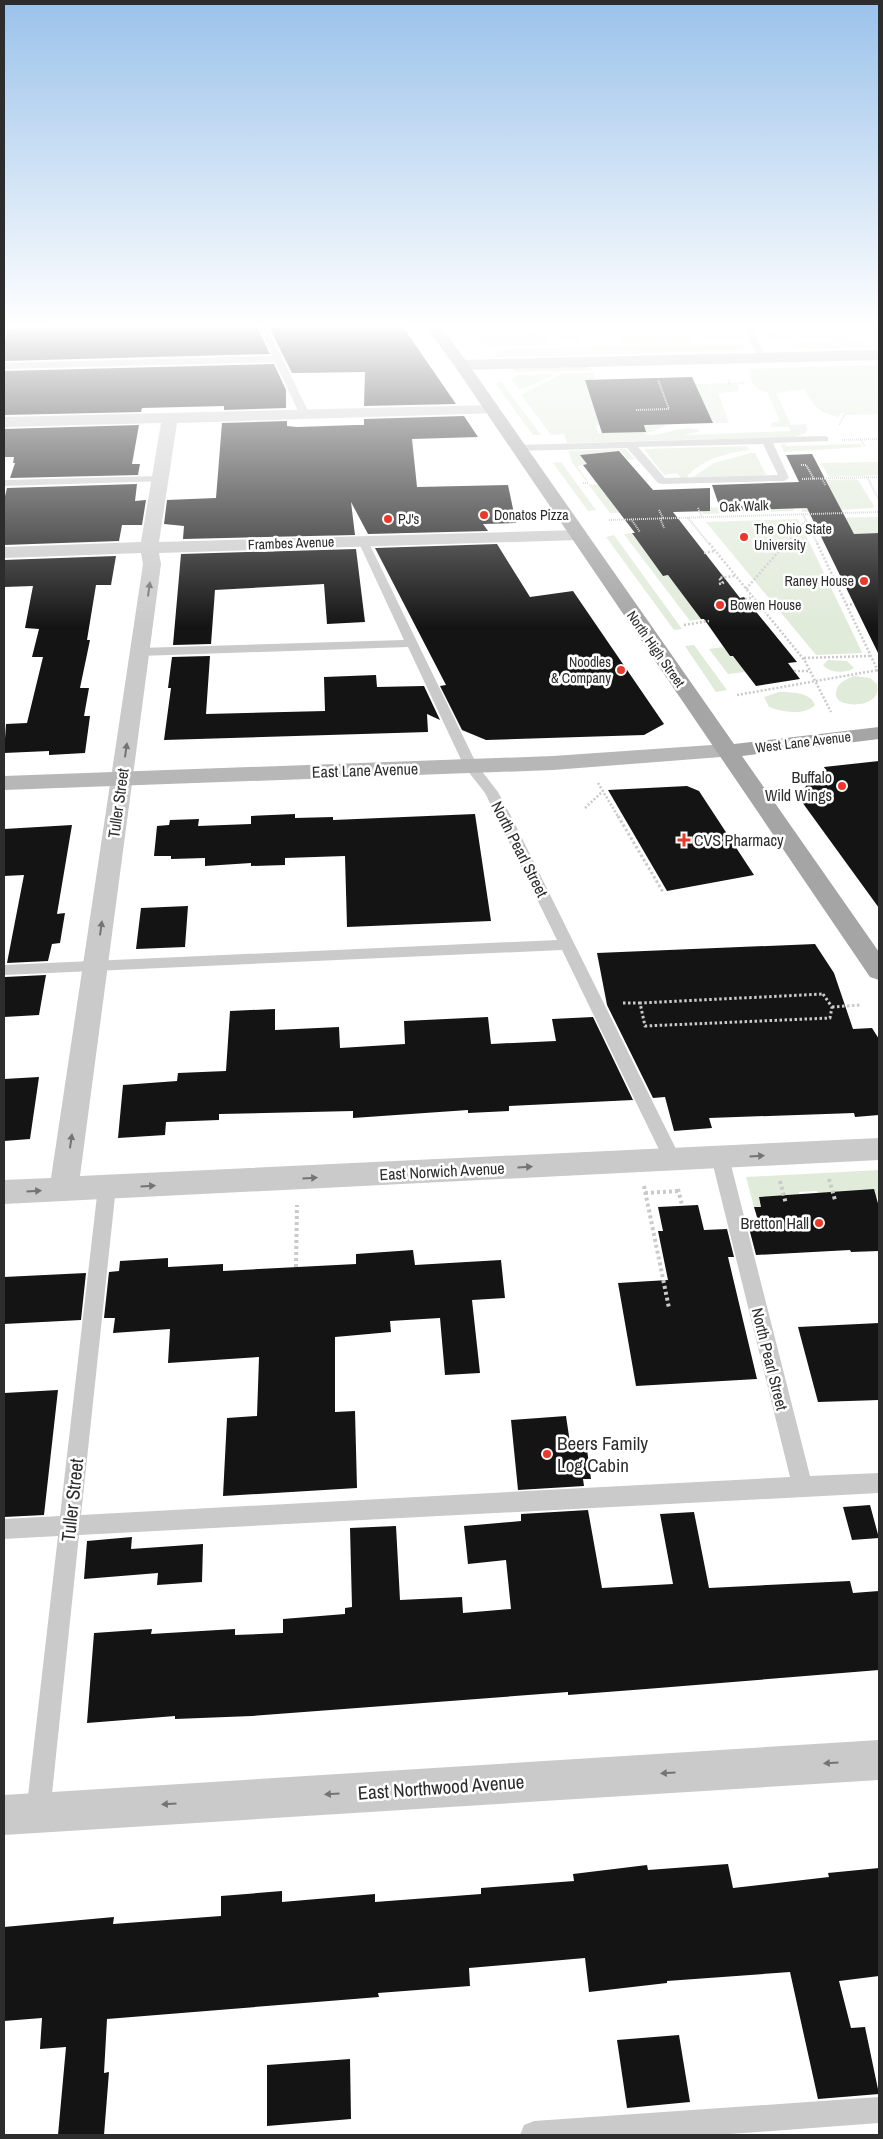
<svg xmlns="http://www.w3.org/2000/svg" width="883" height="2139" font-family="'Archivo Narrow',sans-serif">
<rect width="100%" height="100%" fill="#fff"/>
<path fill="#e1ebda" d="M470,327h61l18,18 -55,2 -12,-4z
M541,327h47l-11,15z
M687,327l6,15 -2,1 -69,1 -3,-11h-4l-2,-5z
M700,327h37l6,12 -35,3 -2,-1z
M780,327h65l7,8 -12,4 -73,1 -4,-2 2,-4z
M854,340l11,2 8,5 -79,2 -3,-6z
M740,344l6,1 -1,3 -9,3 -239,6 -2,-8z
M879,365v47l-38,1 -3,4c-20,-5 -23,-10 -34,-28l-28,4 15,32 15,-1 2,6 -3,3 -10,4 -228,6 -3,-9 -13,1 -30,-40 40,-21 32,-1 2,6 -9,1 14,44 -4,1 2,8 47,-1 -1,-7h20l1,1 -20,8c18,4 38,-12 56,-3l-16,4 106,-4 -2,-4h-18l1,-4 8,-2 -13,-29c-15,-3 -15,-10 -18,-23z
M587,366l6,4 -77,2 -4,-3z
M551,374l1,2 -32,14 -9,-11 8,-4z
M501,382l2,2 38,51h-8l-38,-52z
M738,385l1,6 -21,2 11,30h-16l-17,-37z
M785,444l1,2 74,-2 2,3 -78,5 -3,-7z
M747,446l2,4c-22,3 -48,9 -63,28h-5l-4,-5 -13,2 -20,-26z
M625,449l10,10 -7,1 -8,-10 -39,5 6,9 -10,2 11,15h-2l-14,-19 -4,-11z
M751,453h4l11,22 -73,2 21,-14z
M561,462l35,48 -8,1 -35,-48z
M879,462v13l-50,2 -8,-14z
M854,479l4,1 16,26 -1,2 -71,4 -1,-4 23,-1 14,-4 -12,-23z
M588,484l11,1 22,28h-11z
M729,507l64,1 1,3 -91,3 -2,-6z
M877,517h2v16l-47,2 -19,-17z
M798,519l61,127 3,7 -46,2 -110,-133z
M632,533l31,43 8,-1 30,44 -11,2 -66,-87z
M614,535l68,94 -8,1 -68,-93z
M694,645l33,45 -11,2 -31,-46z
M723,647l7,9h3l12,16 -17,2 -19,-25z
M828,660l19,1 7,7c-8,6 -25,5 -31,-3z
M854,676l16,2 7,6c5,21 -24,24 -38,17l-3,-5c-1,-12 8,-16 18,-20z
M779,692c11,0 32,0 36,13 -11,11 -32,7 -46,2l-5,-10z
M879,1170v27l-59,4 -3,-10 -18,1 2,11 -28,2 -2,-9 -12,1 2,10h-7l-8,-30z"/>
<path fill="#141414" d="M73,327h184l13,27 -266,7v-18l4,-14z
M269,327h134l53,77 -92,2 1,-34 -73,1z
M274,364l12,26v18l-62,2v-4l-82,2 -1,4 -137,3v-44z
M692,377l21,46 -69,2 2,7 -44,1 -17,-53z
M464,416l14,21 -66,2 5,48 91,-2 8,38 -33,1 5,7 -120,3 -17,-32 4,33 -172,4 1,-13 -20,-2 3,-24 49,-2 6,-75 65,-2v5l10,1 59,-2h8v-6z
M139,425l-7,39h8l-2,11 -128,3 5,-15h-2l1,-6h-10v-28z
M619,451l34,39 57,-2v23l-37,1 67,86 4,-1 53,65 -9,1 12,16 -44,7 -23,-30h-3l-26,-37h-3l-33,-44 -5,1 -31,-43h3l-52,-68 4,-1 -7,-9z
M812,454l42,80 25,-1v122l-72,-147 -86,3 -9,-26 87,-3 -13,-27z
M137,484l-2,17 11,-1 -4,25h-20l-3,16 -115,4v-45l3,-12z
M497,544l33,53 43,-6 91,133 -20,11 -158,5 -24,-10 -22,-44 6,-1 -71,-137z
M356,549l9,73 -38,2 -3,-40 -109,6 -4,54 -38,1 8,-91z
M116,556l-5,29h-15l-9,55h3l-10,48h9l-5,28h6l-5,37 -36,2v-4l-45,2 2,-29 21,-1 16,-66h-11l7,-28 -14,-1 8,-42 -29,1v-27z
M210,656l-4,58 119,-3 -1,-34 52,-2 1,12 47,-1 16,34 -13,-6 1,18 -264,8 7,-52h-3l4,-31z
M879,761v147l-77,-106 3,-14 6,-13h17l-4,-8z
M687,786l12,5 55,84 -87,16 -59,-101z
M295,814v4l38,-1v3l142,-6 16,107 -144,6 -2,-71 -60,2v7l-34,1v-3l-46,3v-8l-34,1v-3h-17l3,-30 12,-1 1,-5 29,-1 -1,7 53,-2v-8z
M72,825l-15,89 8,-1 -5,30 -8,1 -4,17 -41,2 17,-88 -20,1v-47z
M188,906l-3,41 -49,2 5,-41z
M815,944l19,29 19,56 19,-1 7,11v76l-24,2 -1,-4 -145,5 3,10 -38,3 -9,-34 -12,1 -46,-93 -10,-52z
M46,975l-7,40 -35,2 1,-40z
M275,1009v21l64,-3 1,21 65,-4 -1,-23 84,-4 3,27 65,-3 -4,-22 41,-2 40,83 -124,6v5l-41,2v-3l-115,8v-7l-134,3v6l-53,2 -1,13 -47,3 5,-53 54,-4 1,-8 48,-2 4,-60z
M39,1077l-9,62 -26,2v-62z
M874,1189l5,18v44l-28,1 -1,-2 -94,5 -7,-27 11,-1 -6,-20h7l-2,-10z
M698,1205l6,25 23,-1 7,28h-6l29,122 -121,7 -18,-103 50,-3 -10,-49h5l-5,-24z
M413,1250l2,15 86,-5 4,38 -33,2 8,73 -35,2 -5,-57 -50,3 1,11 -56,5v75l20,-1 2,77 -134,8 4,-78 30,-2 2,-59 -91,6 2,-34 -57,4 2,-15h-11l5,-46 10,-1 1,-10 48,-3v9l55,-3v7l133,-7v-10z
M86,1273l-5,47 -77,4v-47z
M879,1323v77l-61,2 -20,-75z
M58,1390l-14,125 -40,2v-124z
M566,1416l4,27 16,-1 5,37h-8l1,7 -66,4 -7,-70z
M870,1505l9,33 -27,2 -9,-33z
M588,1510l14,78 71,-4 -13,-70 34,-2 15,76 141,-7 3,12 26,-2v79l-233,19 -78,6v-3l-316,24 -77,3v-3l-88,7 7,-90 58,-4 -1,5 84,-5v6l48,-2v-14l62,-5v-6l7,-1 -2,-79 46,-2 4,74 62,-3 1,16 48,-4 -5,-49 -38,4 -4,-38 57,-5v-7z
M132,1537l-1,12 72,-5 -1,38 -45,3 1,-12 -74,6 3,-38z
M728,1864l5,24 96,-11 -1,-4 51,-5v108l-40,5 12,47 14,-1 14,67 -61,5 -28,-127 -123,9v2l-78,9 -4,-34 -116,10 1,18 -92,7 1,4 -272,22 -3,54 5,-1 -5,63h-46l8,-88 -26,2 2,-31 -38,3v-94l110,-10 -1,7 108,-8v-20l61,-5v11l93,-8v8l106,-8v-6l93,-7 -1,-7 74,-9 1,5z
M679,2035l11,67 -63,6 -10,-68z
M350,2059l1,60 -84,7v-61z"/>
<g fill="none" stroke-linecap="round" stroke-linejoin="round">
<path stroke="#cacaca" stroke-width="2" stroke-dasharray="1 1" stroke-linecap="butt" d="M535,327l33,13
M693,327l5,11
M849,327l7,6
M604,329l4,9
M539,330l10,12
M586,337l21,-1
M584,340l7,-12
M729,384l16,-1
M696,385l33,-1v-5
M636,410l33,-1 -11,-29
M839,425l6,-11 34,-1
M842,440l37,-1
M861,440l4,7
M801,465h5l8,14
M867,477l12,23
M802,479l77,-2
M822,479l4,7
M583,483h6
M698,508l4,9
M659,510l4,8
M803,514l15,31
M660,518l4,10
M688,518l22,27
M631,519l9,13
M609,520l270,-8
M785,545l21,-25"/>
<path stroke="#cacaca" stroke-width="2.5" stroke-dasharray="2 2" stroke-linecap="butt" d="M709,543l96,118 26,51
M817,543l62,130
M704,553l10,-2
M719,584l4,-1 -4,-5 16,-2
M746,589l40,-46
M745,599l7,-1
M846,605l8,-1
M684,625l25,-4
M804,658l66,-2
M794,671h16
M737,695l141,-25
M598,783l21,35
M585,808l18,-17"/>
<path stroke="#cacaca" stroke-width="3" stroke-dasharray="2.5 2.5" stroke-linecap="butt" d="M618,816l45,76
M823,994l9,13 -2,11 -185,8 -5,-23z
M623,1003h17
M832,1007l28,-2"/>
<path stroke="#cacaca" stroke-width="4" stroke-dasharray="3 3" stroke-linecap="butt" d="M829,1179l6,21
M780,1181l6,23
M644,1186l25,122
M678,1189l4,16
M645,1193l34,-2
M296,1267l1,-62"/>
<path fill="#cacaca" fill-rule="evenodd" d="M259,327h8l43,88 -2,2 -8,-2 -25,-53 -271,7v-6l269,-7z
M743,327h8l16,31 -1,2h-6z
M825,436l3,1v4l-55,2 16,35 -5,3 -122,3 -4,-1 -31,-35 -108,3 -5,-3 5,-3zM763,444l15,31 -113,3 -27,-31z
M160,476l5,3 -1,2 -160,5v-6z
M363,538l5,3 109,224 21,27 14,26 169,341 -3,5 -6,2 -6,-2 -104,-214 -558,25v-10l553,-25 -72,-147 -21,-27 -56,-119 -268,9 -6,-4 6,-4 264,-8 -46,-99z
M720,1150l6,2 3,5 81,319 69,-3v20l-800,42 -29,278 -4,8 -8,4 -8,-4 -4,-8 32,-277 -54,3v-20l56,-3 38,-329 3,-5 6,-2 6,2 3,5 -35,328 709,-38 -79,-320 3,-5z
M879,2097v26l-162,12h-197l4,-10 10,-4z"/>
<path fill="#cacaca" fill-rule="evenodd" d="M492,405l8,5 -2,3 -321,10 -18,119 419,-12 6,1 3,4 -3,4 -6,1 -419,13 2,11 -81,612 799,-38v22l-875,44v-24l47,-2 92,-614 -2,-11 -137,5v-11l137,-5 20,-119 -157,4v-10z
M879,1740v40l-875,55v-40z"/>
<path fill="#b7b7b7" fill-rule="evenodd" d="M879,350v10l-417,10 -8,-5 8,-5z
M726,744l8,2 3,5 -3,5 -181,14 -549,20v-14l549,-20z"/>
<path fill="#a5a5a5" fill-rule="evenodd" d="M426,327h15l26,35 267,382 145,-17v12l-137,17 137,196v28l-9,-3 -414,-609z"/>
</g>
<defs><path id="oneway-solid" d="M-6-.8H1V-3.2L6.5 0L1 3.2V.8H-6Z" transform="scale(1.25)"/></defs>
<g fill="#747474">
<use href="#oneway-solid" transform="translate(149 589) rotate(-82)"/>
<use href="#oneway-solid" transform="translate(126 750) rotate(-82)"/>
<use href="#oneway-solid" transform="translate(101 928) rotate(-82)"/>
<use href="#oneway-solid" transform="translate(71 1141) rotate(-82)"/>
<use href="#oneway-solid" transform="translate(757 1156) rotate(-3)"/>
<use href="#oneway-solid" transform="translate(525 1167) rotate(-3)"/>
<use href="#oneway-solid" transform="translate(310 1178) rotate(-3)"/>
<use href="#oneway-solid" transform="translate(148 1186) rotate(-3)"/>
<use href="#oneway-solid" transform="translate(34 1191) rotate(-3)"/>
<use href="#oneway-solid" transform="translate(831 1763) rotate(177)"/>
<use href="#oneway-solid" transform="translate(668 1773) rotate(176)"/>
<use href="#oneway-solid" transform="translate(332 1794) rotate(176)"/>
<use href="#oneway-solid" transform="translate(169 1804) rotate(176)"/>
</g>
<linearGradient id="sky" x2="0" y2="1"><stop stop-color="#9ac2ea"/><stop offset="0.52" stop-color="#fff"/><stop offset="1" stop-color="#fff" stop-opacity="0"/></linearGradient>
<rect width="883" height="627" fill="url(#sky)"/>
<g fill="#e9392b" stroke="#fff" stroke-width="2">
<circle cx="484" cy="515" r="5"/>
<circle cx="388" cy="519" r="5"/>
<circle cx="744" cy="537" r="5"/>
<circle cx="864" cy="581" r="5"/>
<circle cx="720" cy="605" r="5"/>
<circle cx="621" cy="670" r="5"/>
<circle cx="842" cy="786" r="5"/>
<path d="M681.5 832.5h5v5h5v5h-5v5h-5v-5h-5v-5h5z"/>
<circle cx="819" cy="1223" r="5"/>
<circle cx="547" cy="1454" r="5"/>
</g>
<g text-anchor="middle" stroke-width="5" stroke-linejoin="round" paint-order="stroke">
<g font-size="14" fill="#2d2d2d" stroke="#fff">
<text transform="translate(744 506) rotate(-2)" y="5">Oak Walk</text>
<text transform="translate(291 543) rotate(-2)" y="5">Frambes Avenue</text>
<text transform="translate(656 649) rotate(55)" y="5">North High Street</text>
<text transform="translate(803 742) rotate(-7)" y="5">West Lane Avenue</text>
</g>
<g font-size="14" fill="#2d2d2d" stroke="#fff" text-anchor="start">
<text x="494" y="520">Donatos Pizza</text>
<text x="398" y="524">PJ's</text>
<text x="754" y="534">The Ohio State<tspan x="754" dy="16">University</tspan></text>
<text x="854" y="586" text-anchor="end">Raney House</text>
<text x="730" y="610">Bowen House</text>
<text x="611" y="667" text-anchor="end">Noodles<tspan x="611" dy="16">&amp; Company</tspan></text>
</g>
<g font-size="16" fill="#2d2d2d" stroke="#fff">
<text transform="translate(365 770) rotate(-2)" y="6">East Lane Avenue</text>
<text transform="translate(118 803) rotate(-82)" y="6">Tuller Street</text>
<text transform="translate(520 849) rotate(63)" y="6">North Pearl Street</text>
<text transform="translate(442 1171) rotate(-3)" y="6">East Norwich Avenue</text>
<text transform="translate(770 1359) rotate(76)" y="6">North Pearl Street</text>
</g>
<g font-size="16" fill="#2d2d2d" stroke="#fff" text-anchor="end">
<text x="832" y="783">Buffalo<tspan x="832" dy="18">Wild Wings</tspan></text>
<text x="694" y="846" text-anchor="start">CVS Pharmacy</text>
<text x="809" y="1229">Bretton Hall</text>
</g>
<g font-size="19" fill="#2d2d2d" stroke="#fff" text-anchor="start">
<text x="557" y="1450">Beers Family<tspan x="557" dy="22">Log Cabin</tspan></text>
</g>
<g font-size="19" fill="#2d2d2d" stroke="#fff">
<text transform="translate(72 1500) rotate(-84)" y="7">Tuller Street</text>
<text transform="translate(441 1787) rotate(-4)" y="7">East Northwood Avenue</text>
</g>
</g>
<rect width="883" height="2139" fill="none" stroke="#2d2d2d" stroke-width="10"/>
</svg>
